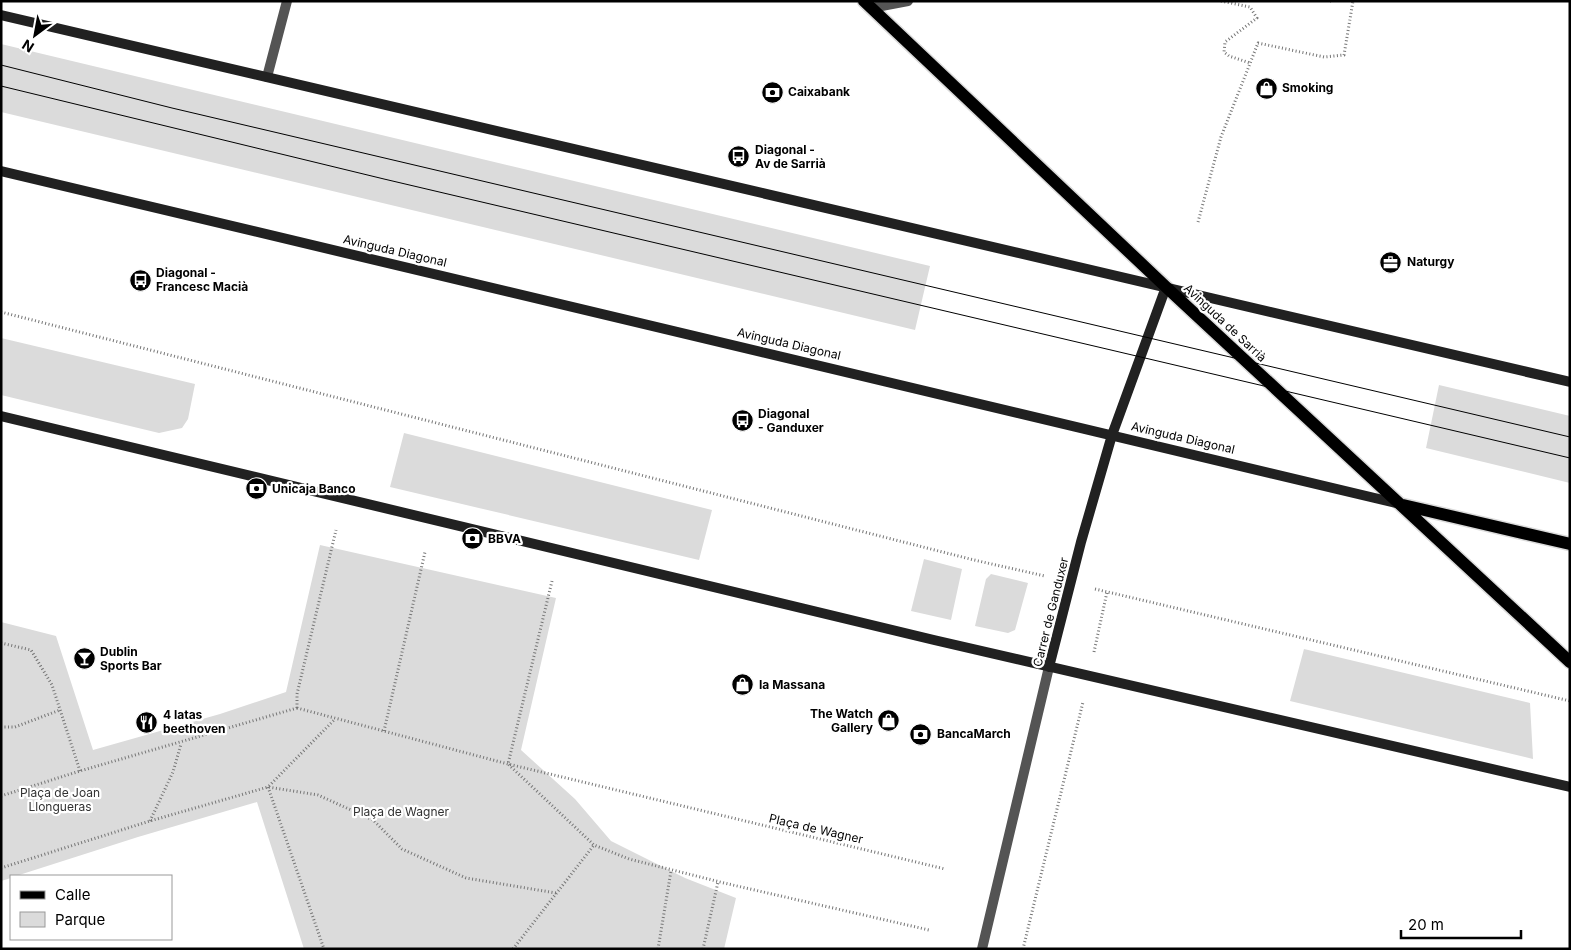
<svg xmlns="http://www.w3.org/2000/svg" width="1571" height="950" font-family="Inter,sans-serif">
<rect width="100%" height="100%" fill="#fff"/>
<path fill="#dbdbdb" d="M1,44l929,222 -15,64 -914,-218z
M1,338l194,46 -7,35 -6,9 -23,5 -158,-38z
M1439,385l131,31v67l-144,-35z
M404,433l308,77 -13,50 -309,-73z
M320,545l236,53 -35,152 54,49 36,42 74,37 51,20 -12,51h-420l-47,-147 -119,35 -122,39h-5v2l-10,3v-259l55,14 37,114 127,-36 66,-22z
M924,559l38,10 -11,51 -40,-9z
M991,574l37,9 -13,47 -7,3 -33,-7 11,-47z
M1304,649l226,54 3,56 -243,-58z"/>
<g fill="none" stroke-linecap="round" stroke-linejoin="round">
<defs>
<path id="primary" d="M864,1l302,286 404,375
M1403,505l167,39"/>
</defs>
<use href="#primary" stroke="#dbdbdb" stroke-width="15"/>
<path stroke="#767676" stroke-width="3" stroke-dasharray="1 2.5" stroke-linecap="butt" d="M1221,1l29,6 7,11 -32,24 -1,10 5,4 21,7
M1330,1h2
M1198,222l23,-85 37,-94 66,14 20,-2 9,-54
M1,312l973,248 71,16
M552,581l-44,183 86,81 35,14 95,24 205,47
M1095,589l475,112
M1,643l30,7 21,35 28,86
M1094,652l13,-60
M297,708l211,56 437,105
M297,708v-14l39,-164
M1,727h14l45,-17
M384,731l41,-179
M269,786l66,-67
M268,787l56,162
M1,796l79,-25 217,-63
M150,821l23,-49 8,-28
M1,868l149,-47 118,-34 50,8 55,25 29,29 64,29 90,15
M513,949l81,-104
M658,949l13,-78
M703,949l15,-67
M1023,949l60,-247"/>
<path stroke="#545454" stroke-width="10" d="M871,8l37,-7
M267,77l20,-76"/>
<path stroke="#545454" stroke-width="10" d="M982,949l67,-282"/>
<path stroke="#212121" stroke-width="10" d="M1,15l1569,367
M1,171l1399,333
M1,416l933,224 636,147
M1049,667l32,-125 31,-107 54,-148"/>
<use href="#primary" stroke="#000" stroke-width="12"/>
<path stroke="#000" stroke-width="1" d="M1,65l171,43 1398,329
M1,86l383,93 1186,279"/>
</g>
<defs>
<symbol id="shop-disc" viewBox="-11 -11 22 22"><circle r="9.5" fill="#000" stroke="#fff"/><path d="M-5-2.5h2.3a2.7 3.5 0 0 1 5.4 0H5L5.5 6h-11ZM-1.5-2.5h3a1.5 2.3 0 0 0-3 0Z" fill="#fff"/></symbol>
<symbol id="bank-disc" viewBox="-11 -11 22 22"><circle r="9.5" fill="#000" stroke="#fff"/><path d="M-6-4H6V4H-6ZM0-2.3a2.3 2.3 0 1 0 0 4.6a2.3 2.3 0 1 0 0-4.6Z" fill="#fff"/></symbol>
<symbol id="bus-disc" viewBox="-11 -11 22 22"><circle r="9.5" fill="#000" stroke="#fff"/><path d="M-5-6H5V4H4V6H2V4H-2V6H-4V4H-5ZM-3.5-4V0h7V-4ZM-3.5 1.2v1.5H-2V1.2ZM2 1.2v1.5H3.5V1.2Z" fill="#fff"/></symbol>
<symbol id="office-disc" viewBox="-11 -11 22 22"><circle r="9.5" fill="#000" stroke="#fff"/><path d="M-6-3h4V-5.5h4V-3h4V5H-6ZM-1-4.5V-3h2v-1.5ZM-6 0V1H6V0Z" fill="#fff"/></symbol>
<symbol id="bar-disc" viewBox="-11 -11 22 22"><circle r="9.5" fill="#000" stroke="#fff"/><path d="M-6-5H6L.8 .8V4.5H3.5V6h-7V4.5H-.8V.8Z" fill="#fff"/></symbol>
<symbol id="restaurant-disc" viewBox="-11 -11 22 22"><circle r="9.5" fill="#000" stroke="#fff"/><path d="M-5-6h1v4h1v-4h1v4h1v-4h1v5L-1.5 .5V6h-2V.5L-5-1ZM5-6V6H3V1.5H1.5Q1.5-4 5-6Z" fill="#fff"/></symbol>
</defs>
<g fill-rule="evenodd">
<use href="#shop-disc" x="1254" y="76" width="25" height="25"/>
<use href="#bank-disc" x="760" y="80" width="25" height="25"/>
<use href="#bus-disc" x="726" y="144" width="25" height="25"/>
<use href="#office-disc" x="1378" y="250" width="25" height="25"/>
<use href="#bus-disc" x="128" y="268" width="25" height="25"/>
<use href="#bus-disc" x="730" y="408" width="25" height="25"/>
<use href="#bank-disc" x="244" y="476" width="25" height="25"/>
<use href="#bank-disc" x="460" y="526" width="25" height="25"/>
<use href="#bar-disc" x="72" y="646" width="25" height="25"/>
<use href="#shop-disc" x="730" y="672" width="25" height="25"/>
<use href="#shop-disc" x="876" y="708" width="25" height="25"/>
<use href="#restaurant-disc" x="134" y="710" width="25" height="25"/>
<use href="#bank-disc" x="908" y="722" width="25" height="25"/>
</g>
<g text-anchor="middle" stroke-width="4.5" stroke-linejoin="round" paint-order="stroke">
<g font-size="12" font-weight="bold" fill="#000" stroke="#fff" text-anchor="start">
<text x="1282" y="92">Smoking</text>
<text x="788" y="96">Caixabank</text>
<text x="755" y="154">Diagonal -<tspan x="755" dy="14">Av de Sarrià</tspan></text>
<text x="1407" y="266">Naturgy</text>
<text x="156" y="277">Diagonal -<tspan x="156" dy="14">Francesc Macià</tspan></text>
<text x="758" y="418">Diagonal<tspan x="758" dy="14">- Ganduxer</tspan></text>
<text x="272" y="493">Unicaja Banco</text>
<text x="488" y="543">BBVA</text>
<text x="100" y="656">Dublin<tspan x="100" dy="14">Sports Bar</tspan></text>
<text x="759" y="689">Ia Massana</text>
<text x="873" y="718" text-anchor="end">The Watch<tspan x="873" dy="14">Gallery</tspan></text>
<text x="163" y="719">4 latas<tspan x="163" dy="14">beethoven</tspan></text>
<text x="937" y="738">BancaMarch</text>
</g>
<g font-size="12" fill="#000" stroke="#fff">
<text transform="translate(395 251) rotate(13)" y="4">Avinguda Diagonal</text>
<text transform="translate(1225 323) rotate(43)" y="4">Avinguda de Sarrià</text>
<text transform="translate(789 344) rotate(13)" y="4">Avinguda Diagonal</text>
<text transform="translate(1183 438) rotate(13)" y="4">Avinguda Diagonal</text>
<text transform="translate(1051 612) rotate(-76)" y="4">Carrer de Ganduxer</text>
<text transform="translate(816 829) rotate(13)" y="4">Plaça de Wagner</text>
</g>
<g font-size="12" fill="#323232" stroke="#fff">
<text x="60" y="797">Plaça de Joan<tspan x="60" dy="14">Llongueras</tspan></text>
<text x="401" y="816">Plaça de Wagner</text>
</g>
</g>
<rect width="1571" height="950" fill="none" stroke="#000000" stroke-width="5"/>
<rect x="10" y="875" width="162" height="65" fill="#ffffff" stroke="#999999"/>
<rect x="20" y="891" width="25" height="8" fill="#000000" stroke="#999999"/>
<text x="55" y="900" font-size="15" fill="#000000">Calle</text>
<rect x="20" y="912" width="25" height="15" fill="#dbdbdb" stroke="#999999"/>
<text x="55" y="925" font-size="15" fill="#000000">Parque</text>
<g transform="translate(35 35) rotate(212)" stroke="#ffffff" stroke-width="4" paint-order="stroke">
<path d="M0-4L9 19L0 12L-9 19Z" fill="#000000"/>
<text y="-8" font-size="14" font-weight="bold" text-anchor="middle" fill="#000000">N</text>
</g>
<path d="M1401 930v8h120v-8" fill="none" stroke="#000000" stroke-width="2.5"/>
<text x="1408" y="930" font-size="15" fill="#000000" stroke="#ffffff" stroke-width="4" paint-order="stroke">20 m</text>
</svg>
